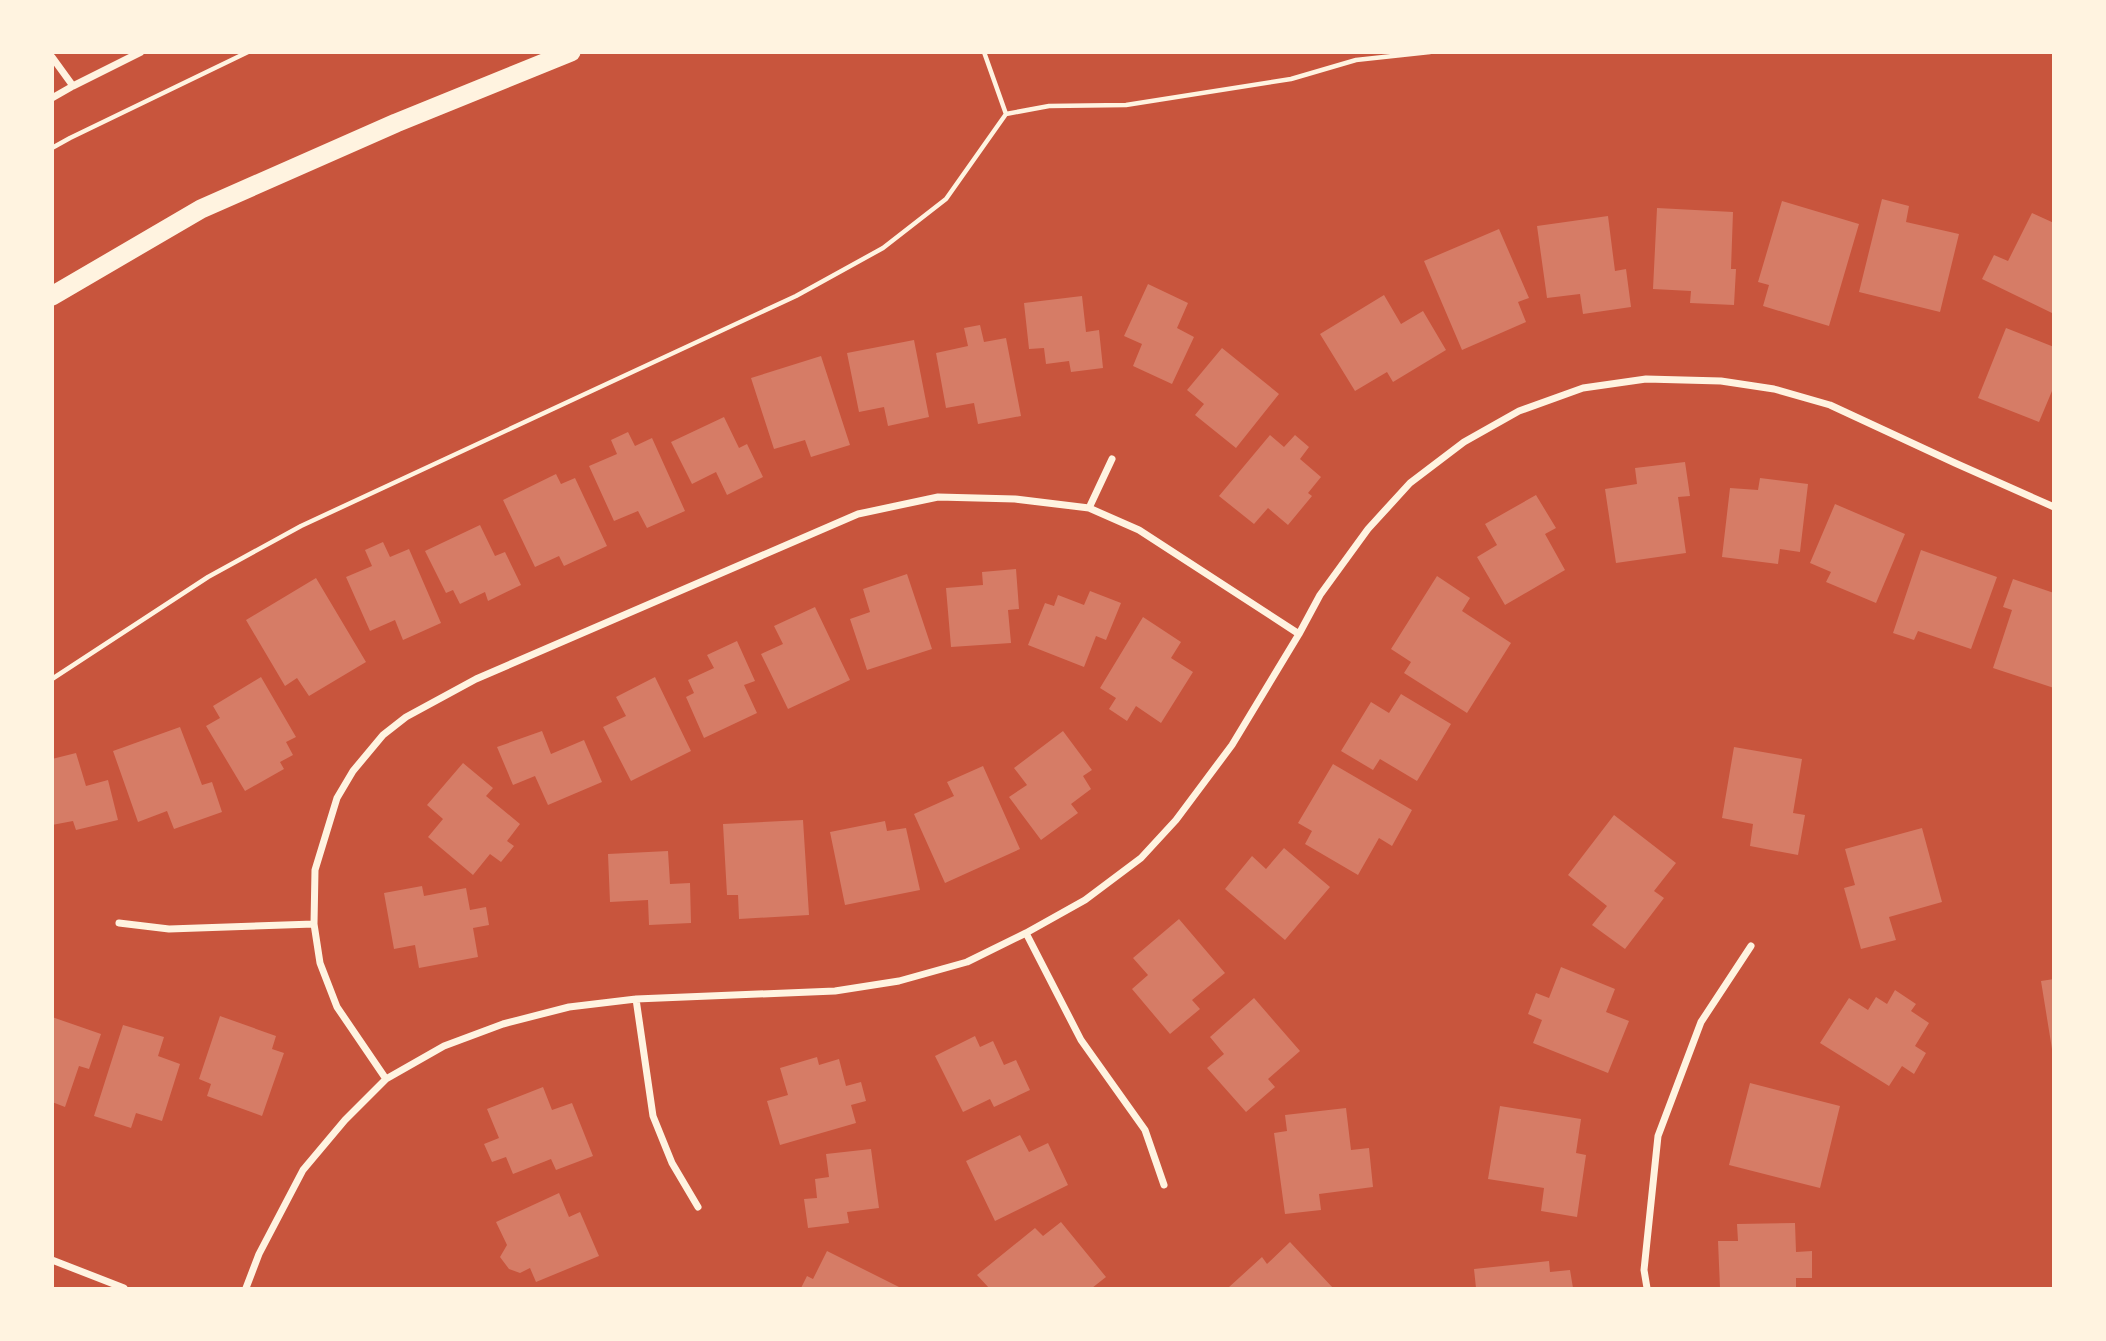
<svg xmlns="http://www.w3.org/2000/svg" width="2106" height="1341" font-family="'PT Serif',serif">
<rect width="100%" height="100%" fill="#c8553d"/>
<path fill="#d67c66" d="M1882,199l27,7 -3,16 53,12 -19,78 -81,-20z
M1782,201l77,23 -30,102 -66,-20 6,-21 -11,-3z
M1657,208l76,4 -2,57h5l-2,36 -44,-2 1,-12 -38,-2z
M2032,213l22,10v91l-72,-35 12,-24 14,6z
M1608,216l7,55 11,-2 5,38 -48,7 -3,-20 -33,4 -10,-72z
M1499,229l30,69 -11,4 8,20 -64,28 -38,-89z
M1148,284l40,19 -11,25 17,9 -22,47 -39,-18 9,-22 -18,-8z
M1384,295l17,29 22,-13 23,39 -53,32 -6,-10 -32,19 -35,-57z
M1082,296l4,36 13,-2 4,38 -32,4 -2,-11 -23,3 -2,-16 -15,1 -5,-46z
M980,325l4,17 22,-4 15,78 -43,8 -4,-21 -28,5 -10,-55 32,-7 -4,-18z
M2006,328l48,19v44h-2l-13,31 -61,-24z
M914,340l15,77 -41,9 -4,-19 -25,5 -12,-59z
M1222,348l57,46 -43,54 -41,-33 9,-11 -17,-14z
M821,356l29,89 -39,12 -6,-17 -31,9 -23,-71z
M724,417l15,31 8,-4 16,33 -36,18 -11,-23 -24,12 -21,-42z
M628,432l7,14 17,-8 33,73 -38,17 -9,-17 -24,10 -25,-55 28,-12 -6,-14z
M1270,435l14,12 11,-12 14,12 -9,12 21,18 -13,16 4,3 -24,29 -20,-17 -14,16 -35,-28z
M1685,462l5,34 -12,1 8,56 -70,10 -11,-74 32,-5 -2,-16z
M556,474l5,10 14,-6 32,68 -43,20 -5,-10 -24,11 -32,-67z
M1760,478l48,6 -8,68 -20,-3 -2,15 -56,-7 8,-69 28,2z
M1536,495l20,33 -11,6 20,36 -60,35 -28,-48 20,-12 -12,-21z
M1835,504l70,30 -29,69 -50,-21 5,-10 -21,-9z
M480,525l15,31 10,-4 16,33 -33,16 -3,-9 -25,12 -7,-14 -7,3 -21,-42z
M383,542l7,15 19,-8 32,74 -38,17 -8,-20 -25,11 -24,-54 26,-11 -7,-16z
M1921,550l76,27 -26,72 -53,-18 -4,9 -21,-7z
M1016,569l3,40 -11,1 3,33 -60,4 -5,-59 37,-3 -1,-13z
M907,574l25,75 -65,21 -17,-51 20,-7 -7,-23z
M1437,576l33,22 -8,13 49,32 -44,70 -63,-40 7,-11 -20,-13z
M316,578l50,84 -57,34 -12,-18 -12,8 -39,-66z
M2013,579l41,14v95l-61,-20 19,-58 -9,-3z
M1090,591l31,12 -15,37 -10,-4 -12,31 -56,-22 17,-42 9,3 4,-11 26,10z
M815,607l35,73 -62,29 -27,-55 22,-10 -9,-18z
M1143,617l38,25 -10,16 22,14 -32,51 -25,-17 -9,15 -18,-12 7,-11 -16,-10z
M737,641l18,40 -11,4 13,28 -53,25 -18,-41 8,-4 -6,-13 26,-12 -7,-13z
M261,677l35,60 -10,5 7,13 -13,7 4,7 -39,22 -39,-65 14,-8 -7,-12z
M655,677l36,74 -60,30 -28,-54 23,-11 -10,-19z
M1401,694l50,30 -34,57 -37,-22 -7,11 -32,-19 30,-49 18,11z
M180,727l22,58 10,-3 10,30 -48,17 -7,-18 -29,11 -25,-71z
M542,731l9,23 33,-14 18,42 -54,23 -13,-29 -22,9 -16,-38z
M1063,731l29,39 -9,6 8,13 -20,15 7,9 -37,27 -32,-43 18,-12 -13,-17z
M1734,747l68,12 -9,54 12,2 -7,40 -48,-9 3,-22 -31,-6z
M76,753l10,33 22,-6 10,40 -42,10 -3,-9 -21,4v-66z
M463,763l30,25 -7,8 34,28 -13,17 7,5 -13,16 -11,-8 -17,21 -45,-38 15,-18 -16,-14z
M1333,764l79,46 -20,36 -13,-8 -21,37 -53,-31 7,-13 -14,-8z
M983,766l37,83 -75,34 -31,-69 40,-18 -7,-14z
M1614,815l62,48 -22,28 10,7 -39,51 -33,-24 15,-19 -39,-31z
M803,820l6,95 -70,4 -1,-24h-11l-4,-71z
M885,821l2,10 19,-3 14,62 -75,15 -15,-73z
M1922,828l20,74 -53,15 7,23 -35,9 -17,-61 11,-3 -10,-36z
M1284,848l46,39 -45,53 -60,-51 27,-33 14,13z
M668,851l2,33 20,-1 1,40 -42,2 -1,-25 -38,2 -2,-48z
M422,886l2,10 42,-8 4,22 16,-3 3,18 -16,3 5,29 -59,11 -4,-23 -21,4 -10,-56z
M1179,919l46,54 -33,27 8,9 -30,25 -38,-45 16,-14 -15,-17z
M1561,967l54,22 -9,23 23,9 -21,52 -75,-30 9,-23 -14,-6 8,-21 13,5z
M2054,979v70h-2l-11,-68z
M1895,990l21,14 -5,7 18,12 -14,23 11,7 -12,21 -12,-8 -13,20 -69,-43 29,-45 19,12 8,-13 11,7z
M1254,998l46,53 -32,28 7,8 -29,25 -39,-44 17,-14 -14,-17z
M220,1016l56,20 -4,13 12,4 -22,63 -55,-20 4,-12 -12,-5z
M52,1017l49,17 -12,35 -10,-3 -14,41 -13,-5z
M123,1025l41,12 -6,19 22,8 -18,57 -26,-8 -5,15 -37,-12z
M975,1036l5,11 13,-6 11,24 12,-5 14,30 -36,17 -4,-8 -27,13 -28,-56z
M817,1057l2,8 20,-6 7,27 15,-4 5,19 -15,4 5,18 -76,22 -13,-44 21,-6 -8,-27z
M1750,1083l90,23 -20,82 -91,-23z
M543,1087l9,23 20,-7 21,53 -37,14 -5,-11 -38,15 -7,-17 -14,5 -8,-18 15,-6 -12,-29z
M1500,1106l81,13 -5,34 10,2 -9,62 -36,-6 3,-23 -56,-9z
M1346,1108l5,42 18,-2 4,39 -54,7 2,16 -36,4 -11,-81 13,-2 -2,-16z
M1020,1135l9,17 19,-9 20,42 -73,36 -29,-60z
M871,1149l8,59 -32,4 2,11 -41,5 -4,-29 13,-1 -2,-19 14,-2 -3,-23z
M559,1193l10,24 11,-5 19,44 -63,26 -6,-14 -10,5 -11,-4 -9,-12 7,-12 -11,-23z
M1061,1222l45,55 -14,11h-103l-12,-13 58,-47 8,8z
M1795,1223l1,29 16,-1v27h-16v10h-76l-2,-47h20l-1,-17z
M1290,1242l43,46h-105l34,-31 5,7z
M827,1251l74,37h-100l6,-12 6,3z
M1549,1261l1,11 20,-2 3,18h-97l-2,-19z"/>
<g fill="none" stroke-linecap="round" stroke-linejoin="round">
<path stroke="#fff3e0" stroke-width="4.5" d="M984,52l22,62
M52,148l18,-10 178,-86
M52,679l156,-102 93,-51 495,-230 87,-48 63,-49 60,-85 43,-8 77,-1 165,-26 65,-19 74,-8"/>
<path stroke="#fff3e0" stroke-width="7" d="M52,57l21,29
M52,98l21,-12 68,-34
M1089,508l23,-49
M119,923l50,6 145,-5
M1026,933l55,107 64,90 19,55
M636,999l17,117 19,47 26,44
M386,1079l-49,-72 -17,-44 -6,-39 1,-54 22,-72 16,-27 30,-36 23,-18 70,-38 382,-165 80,-17 77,2 74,9 50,22 160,104
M52,1260l72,28
M246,1288l13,-34 44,-84 42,-50 41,-41 58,-33 59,-22 66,-17 67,-8 199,-8 64,-10 68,-19 59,-29 59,-33 56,-42 35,-38 56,-75 67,-111 21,-39 48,-66 42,-46 54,-41 55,-31 64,-23 63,-9 75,2 53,8 56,16 125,58 99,44
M1647,1288l-3,-18 14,-134 43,-114 50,-76"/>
<path stroke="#fff3e0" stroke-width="19" d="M52,296l149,-87 195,-86 175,-71"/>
</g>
<rect width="2106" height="1341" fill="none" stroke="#fff3e0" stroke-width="108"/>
</svg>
